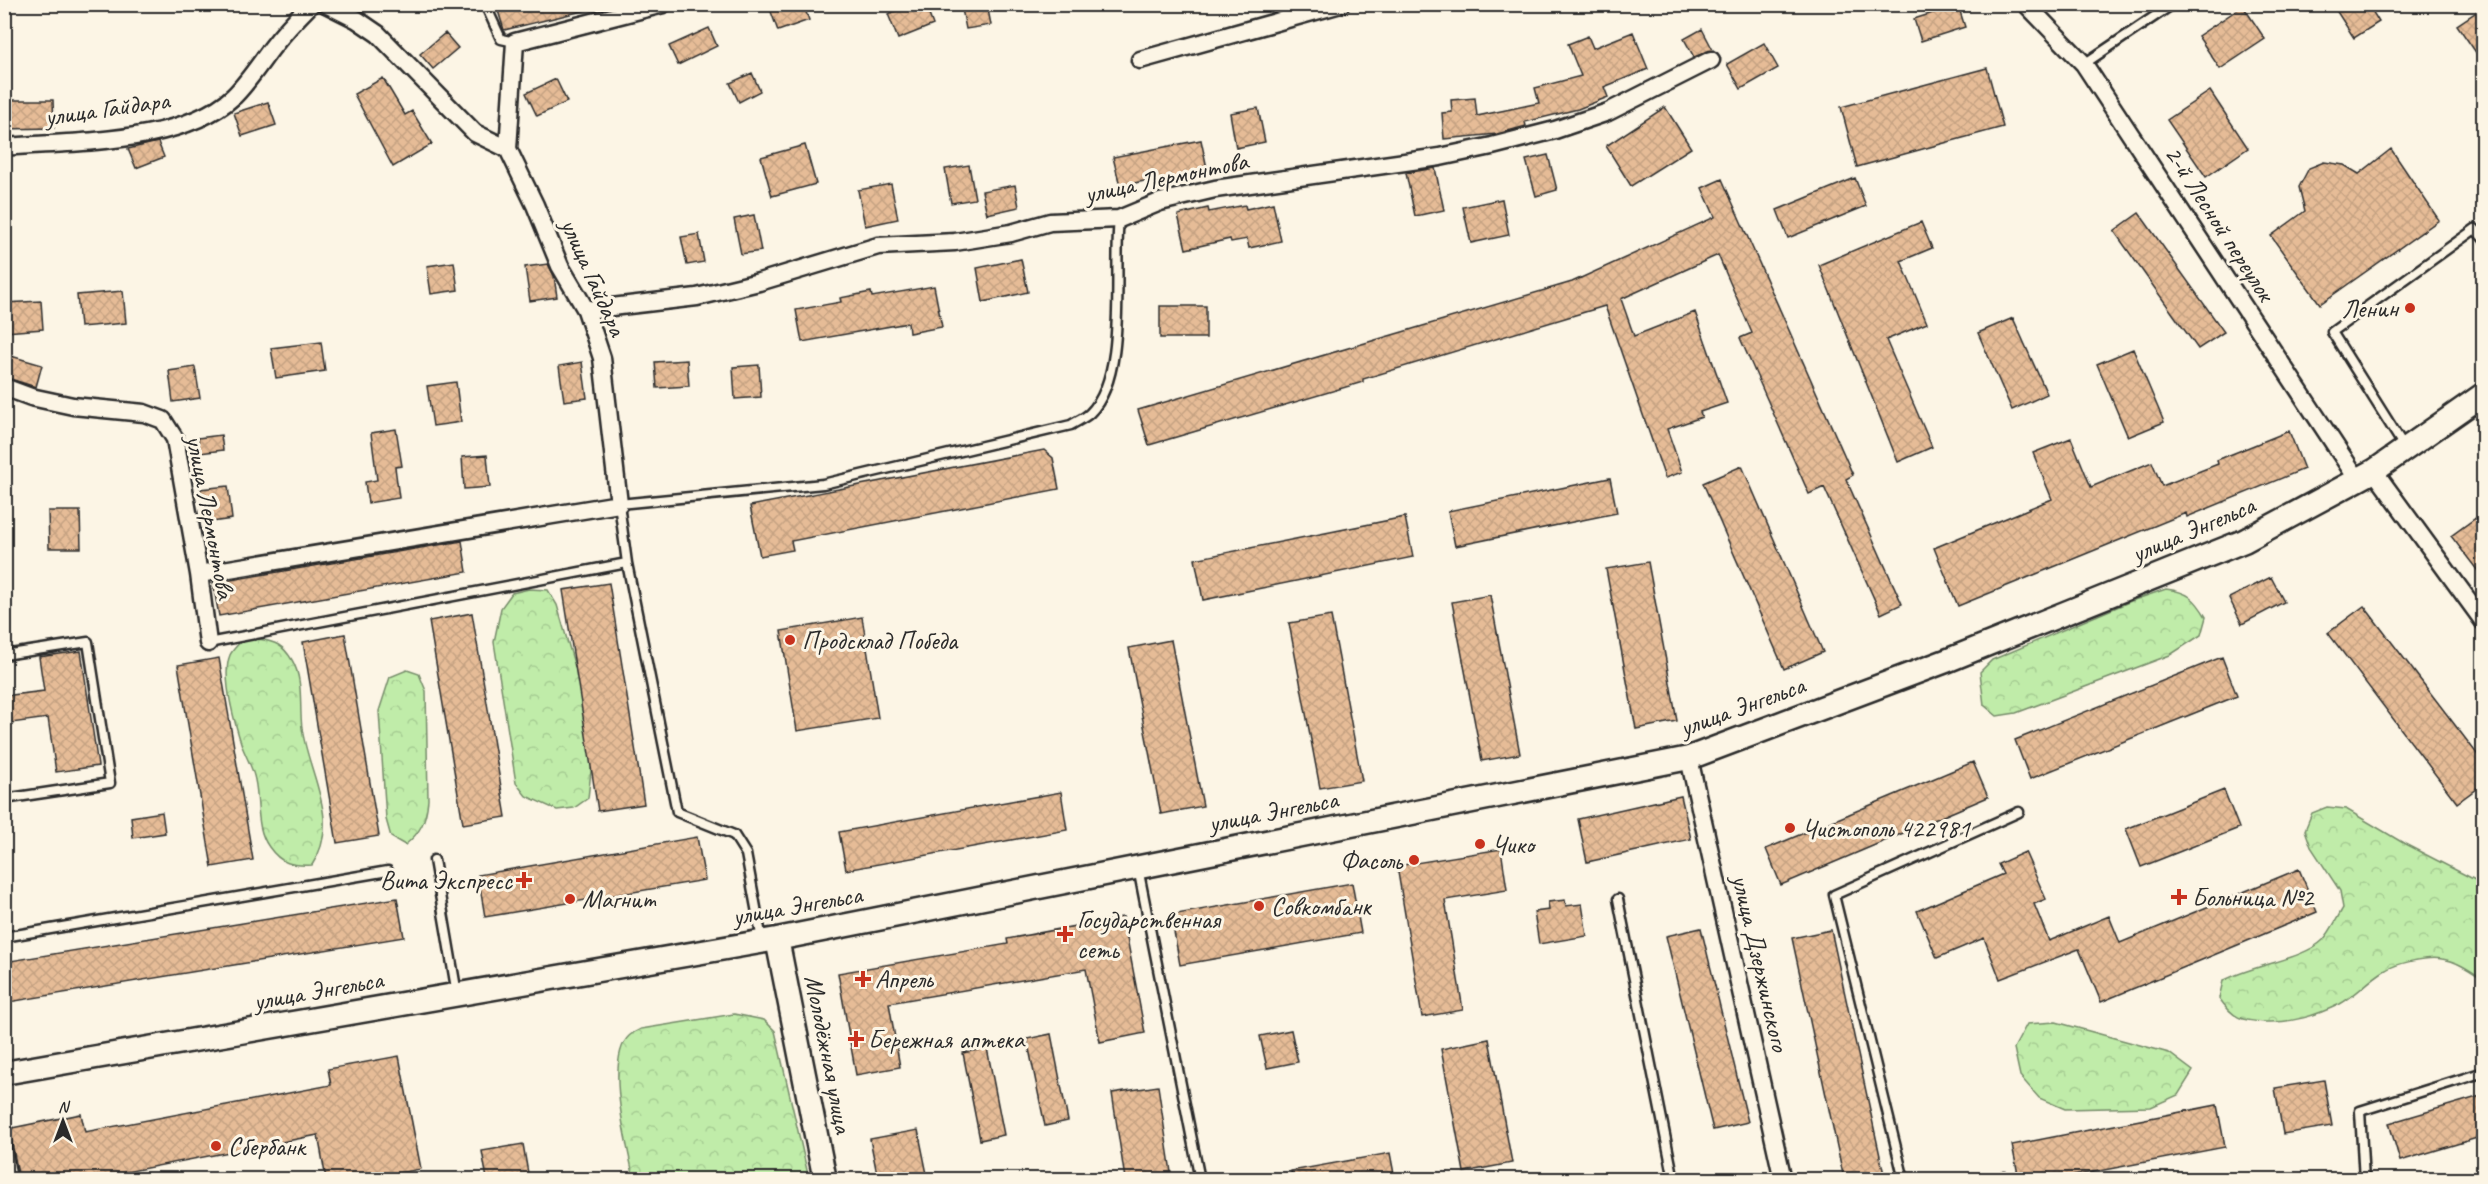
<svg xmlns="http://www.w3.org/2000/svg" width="2488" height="1184" font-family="Caveat,sans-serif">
<defs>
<pattern id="forest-crowns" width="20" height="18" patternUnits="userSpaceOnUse" patternTransform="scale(1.5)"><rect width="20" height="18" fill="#c0eca9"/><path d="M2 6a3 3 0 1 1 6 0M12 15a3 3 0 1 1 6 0" fill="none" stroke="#a5cb92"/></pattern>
<pattern id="building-cross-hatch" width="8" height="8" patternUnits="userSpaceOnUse" patternTransform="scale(1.5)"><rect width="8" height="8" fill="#e6bc97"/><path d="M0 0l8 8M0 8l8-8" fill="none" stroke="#c5a282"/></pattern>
</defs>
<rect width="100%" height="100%" fill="#fcf5e5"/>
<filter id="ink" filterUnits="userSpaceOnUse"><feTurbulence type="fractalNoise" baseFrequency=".0167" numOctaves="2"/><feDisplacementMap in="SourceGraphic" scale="12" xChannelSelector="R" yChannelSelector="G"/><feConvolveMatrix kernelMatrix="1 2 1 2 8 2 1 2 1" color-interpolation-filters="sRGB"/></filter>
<g filter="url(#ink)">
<path fill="url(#forest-crowns)" stroke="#768c6a" stroke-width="1.5" d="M529,589l19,1 9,15 20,69 15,88 -4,36 -14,10 -17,2 -31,-14 -10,-13 -22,-141 7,-34 11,-15z
M2166,589c22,3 29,9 40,28l-5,18 -31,20 -154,58 -19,3 -13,-11 -4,-33 12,-12 139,-59z
M259,639c17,3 24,6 33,21 12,20 7,46 10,68 6,46 40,93 10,137 -20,1 -31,-1 -43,-18 -14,-19 -9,-45 -14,-67 -2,-12 -9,-23 -13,-34 -7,-22 -21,-69 -12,-91 2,-5 8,-10 11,-14z
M407,670l12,4 7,17 2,109c-2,21 -7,32 -23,45l-14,-8 -5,-18 -7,-108 11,-34z
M2327,807l19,2 59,35 78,40v95c-12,-8 -26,-18 -41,-20 -14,-3 -45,4 -58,12 -15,9 -28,24 -44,33 -25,12 -48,19 -75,18 -24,-1 -32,-4 -46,-24l4,-17c28,-16 80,-21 100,-41 8,-9 14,-22 20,-32l-3,-17 -29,-44 -6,-17 7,-17z
M734,1014l30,6 11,11 34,148h-175c-6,-30 -30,-120 -5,-143 3,-3 8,-5 12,-7z
M2056,1022l113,31 24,18 -15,24 -27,12 -86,2 -26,-11 -19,-22 -6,-28 13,-24z"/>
<path fill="url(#building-cross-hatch)" stroke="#2b2b2b" stroke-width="1.5" d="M496,4h90l1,6 -83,20z
M782,4h21l6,16 -31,11 -8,-22z
M913,4h12l8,21 -35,14 -10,-25z
M961,4h26l4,21 -25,4z
M2332,4h36l11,18 -25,16z
M1958,5l7,22 -44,14 -7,-22z
M2243,6l22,33 -45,30 -22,-33z
M2484,7v57l-27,-39z
M709,28l8,18 -39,19 -9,-19z
M1702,29l11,21 -19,7 -10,-18z
M1633,32l15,37 -44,18 4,10 -30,12 -53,13 1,4 -29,8 -53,5 -2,-26 10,-1 -1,-12 24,-2 2,18 62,-13 -4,-15 46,-12 -13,-32 20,-8 5,12z
M445,33l13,15 -25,21 -13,-15z
M1764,43l14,25 -37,21 -14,-25z
M1987,68l16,59 -146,40 -16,-60z
M752,73l8,18 -21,11 -9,-19z
M383,78l22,37 7,-4 20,33 -39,23 -39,-73z
M556,79l11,23 -30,14 -11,-23z
M2210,91l38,57 -42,29 -39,-57z
M4,100h49l1,28 -50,1z
M268,102l8,23 -34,11 -8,-23z
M1665,107l26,41 -60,38 -25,-40z
M1258,108l7,34 -29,6 -6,-35z
M1201,140l7,33 -53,10 -1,-4 -34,7 -7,-29z
M158,142l6,15 -28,11 -8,-19z
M805,145l11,39 -44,12 -11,-39z
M2391,149l48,71 -119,84 -49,-68 34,-25 -6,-24 10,-19 15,-6 20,3 15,9z
M1548,155l9,35 -21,6 -10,-36z
M969,165l6,34 -24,4 -6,-34z
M1435,168l9,42 -29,6 -9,-43z
M1855,178l11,28 -78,32 -11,-28z
M1722,179l131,296 -7,4 56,125 -21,10 -57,-127 -15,7 -69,-156 12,-5 -34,-78 -97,44 13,37 61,-24 32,91 -27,9 2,5 -35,12 15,43 -17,6 -60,-172 -242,73v3l-214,63 -11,-35 434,-128 143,-65 -13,-29z
M891,184l7,35 -33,7 -7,-36z
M1015,185l4,22 -32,7 -5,-23z
M1502,199l7,36 -38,8 -8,-36z
M1273,203l8,38 -32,7 -2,-9 -16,3 -1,-3 -44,10 -8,-34 30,-7 1,4 36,-7 1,4z
M2139,213l85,119 -26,17 -84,-118z
M754,215l7,36 -20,3 -7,-35z
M1921,222l11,26 -31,13 26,62 -41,17 46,107 -34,15 -79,-197z
M699,234l5,28 -17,3 -6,-28z
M1021,259l7,33 -45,10 -6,-34z
M454,262l4,28 -27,4 -4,-28z
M548,264l6,12 3,21 -27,4 -5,-34z
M934,286l8,41 -33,6 -1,-10 -106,19 -6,-32 45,-8 -1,-4 31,-6 1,5z
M123,291l3,32 -46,4 -3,-32z
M41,301l2,28 -38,3 -1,-29z
M1160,306h46v32h-46z
M2013,318l34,76 -35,16 -34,-77z
M321,342l4,29 -49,7 -5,-30z
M2133,349l31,73 -36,15 -31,-73z
M4,354l38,11 -6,22 -32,-10z
M687,360l2,26 -32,2 -2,-26z
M582,362l5,36 -23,3 -5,-35z
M759,365l2,32 -26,2 -2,-32z
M195,367l5,31 -27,4 -4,-31z
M456,382l5,40 -28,4 -6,-40z
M396,429l6,37 -7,1 4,31 -31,5 -3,-21 12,-2 -6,-47z
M2289,431l15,38 -117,48 -1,-4 -228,93 -24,-58 118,-49 -19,-46 38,-15 20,49 61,-25 10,24 56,-22 -1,-4z
M221,435l2,15 -23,3 -2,-15z
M1044,450l9,8 6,31 -268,52 2,9 -33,6 -10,-50z
M487,455l3,32 -26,2 -2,-32z
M1742,466l81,186 -39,17 -81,-186z
M1610,478l7,35 -162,33 -7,-35z
M228,486l4,33 -27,4 -5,-34z
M48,511h32l1,37h-32z
M2484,512v67l-33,-43z
M1405,517l8,40 -210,43 -8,-41z
M462,541l5,31 -248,44 -6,-33z
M1648,562l29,159 -41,8 -30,-160z
M2271,577l13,25 -42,22 -13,-26z
M609,583l35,221 -46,7 -35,-221z
M1490,595l30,159 -38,7 -30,-159z
M2364,606l120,157v20l-27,20 -129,-170z
M472,613l34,204 -43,7 -34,-203z
M1331,616l31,165 -42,7 -31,-165z
M862,617l16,101 -81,13 -16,-100z
M345,634l34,202 -42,7 -34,-201z
M1171,640l32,166 -42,8 -32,-166z
M81,651l17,115 -42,6 -8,-54 -44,6v-28l40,-5 -5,-34z
M2222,657l15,39 -207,83 -15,-39z
M219,658l34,202 -41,7 -34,-202z
M1973,762l15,35 -207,88 -15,-36z
M2224,790l15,38 -98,39 -15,-38z
M1061,792l6,38 -221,40 -7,-38z
M1681,796l10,43 -104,23 -9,-43z
M162,812l3,21 -32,5 -2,-21z
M697,837l8,43 -220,37 -7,-42z
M1501,849l6,41 -62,10 18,110 -41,7 -25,-151z
M2025,852l21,47 -12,5 15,37 60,-25 11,27 179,-74 18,43 -216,90 -22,-53 -79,30 -16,-41 -47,20 -20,-47 86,-37 -5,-10z
M1352,883l9,50 -181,32 -9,-50z
M397,898l7,39 -395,65 -5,-40z
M1565,900l1,6 16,-2 5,32 -48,8 -5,-32 15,-2 -1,-8z
M1123,917l22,116 -45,9 -14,-73 -197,34 11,64 -44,8 -18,-102 170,-29 -1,-5z
M1701,928l47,194 -35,8 -47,-194z
M1831,930l54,249h-41l-52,-241z
M1291,1030l7,32 -31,6 -7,-32z
M1051,1034l17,87 -23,5 -18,-87z
M1489,1039l23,124 -48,9 -23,-123z
M987,1048l17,87 -24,5 -17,-87z
M399,1056l22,113 -55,10h-40l-8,-44 -208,40 1,4h-92l-9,-46 -3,-4 74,-15 4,18 246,-47 -3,-16z
M2324,1080l8,46 -49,8 -8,-46z
M1158,1086l14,93h-47l-13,-86z
M2484,1095v41l-84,25 -11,-38z
M2217,1105l8,42 -168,32h-38l-7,-34z
M918,1130l10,49h-50l-8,-40z
M523,1144l6,35h-42l-5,-28z
M1390,1153l5,26h-103l-1,-8z"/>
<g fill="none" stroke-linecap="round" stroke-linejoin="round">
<defs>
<path id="lane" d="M485,4l16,35 14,3
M2084,64l89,-60
M2405,448l-73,-116 143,-103 9,10
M208,643l419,-80
M4,655l84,-13 22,141 -106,16
M434,860l23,134
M1138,868l62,312
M1618,899l56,281
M4,937l384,-66
M762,940l-16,-86 -12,-19 -57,-23 -50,-249 -8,-59 204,-20 248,-59c6,-4 14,-7 19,-12 39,-38 23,-144 29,-194
M4,1134l8,46
M1904,1180l-70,-285 185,-83
M1988,1180l17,-3 1,3
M2364,1180l-4,-69 124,-39"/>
<path id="street" d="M326,4l30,15 22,15 97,99 33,16
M2026,4l58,60 274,416
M1140,60l201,-56
M4,147c69,-6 177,-2 230,-51 14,-14 25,-31 37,-47 12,-16 25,-30 40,-45
M586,310l111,-13 62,-15 119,-36 77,-4 56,-9 39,-11 69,-3 41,-17 55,-13 225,-32 52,-11 63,-16 53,-18 103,-52
M4,387l27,10 42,9 71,7 19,7 12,19 24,135 9,69
M2374,471l110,151
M199,574l420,-70 -17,-146 -16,-48 -26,-44 -25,-61 -27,-56 7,-107 148,-38
M1689,758l94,422"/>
<path id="secondary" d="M777,939l48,241
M4,1073l773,-134 912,-181 257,-97 298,-120 130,-70 110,-77"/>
</defs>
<use href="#lane" stroke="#2b2b2b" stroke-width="13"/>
<use href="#street" stroke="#2b2b2b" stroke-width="21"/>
<use href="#secondary" stroke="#2b2b2b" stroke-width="27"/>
<use href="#lane" stroke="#fcf5e5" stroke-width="8"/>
<use href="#street" stroke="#fcf5e5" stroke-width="16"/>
<use href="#secondary" stroke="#fcf5e5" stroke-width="22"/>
</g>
</g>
<g fill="#c8321e" stroke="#fcf5e5" stroke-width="2">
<circle cx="2410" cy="308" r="6"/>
<circle cx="790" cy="640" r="6"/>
<circle cx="1790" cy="828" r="6"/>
<circle cx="1480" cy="844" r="6"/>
<circle cx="1414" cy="860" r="6"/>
<path d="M521 871h6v6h6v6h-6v6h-6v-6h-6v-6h6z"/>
<path d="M2176 888h6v6h6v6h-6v6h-6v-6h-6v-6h6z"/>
<circle cx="570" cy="899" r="6"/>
<circle cx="1259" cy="906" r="6"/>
<path d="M1062 925h6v6h6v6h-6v6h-6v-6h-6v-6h6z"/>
<path d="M860 970h6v6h6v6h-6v6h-6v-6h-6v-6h6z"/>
<path d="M853 1030h6v6h6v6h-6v6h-6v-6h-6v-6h6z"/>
<circle cx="216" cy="1146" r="6"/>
</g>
<g text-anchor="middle" stroke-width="6" stroke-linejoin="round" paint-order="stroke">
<g font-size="26" fill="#2b2b2b" stroke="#fcf5e5">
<text transform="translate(107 108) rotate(-8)" y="9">улица Гайдара</text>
<text transform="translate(1166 177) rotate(-12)" y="9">улица Лермонтова</text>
<text transform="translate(2220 223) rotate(57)" y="9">2-й Лесной переулок</text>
<text transform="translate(594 277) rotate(66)" y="9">улица Гайдара</text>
<text transform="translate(211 517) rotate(79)" y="9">улица Лермонтова</text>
<text transform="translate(2193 529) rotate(-23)" y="9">улица Энгельса</text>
<text transform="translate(1742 706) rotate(-20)" y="9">улица Энгельса</text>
<text transform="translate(1273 811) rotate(-11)" y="9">улица Энгельса</text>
<text transform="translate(797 905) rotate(-10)" y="9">улица Энгельса</text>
<text transform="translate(1761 963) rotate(77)" y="9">улица Дзержинского</text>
<text transform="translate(318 990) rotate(-10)" y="9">улица Энгельса</text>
<text transform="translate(829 1054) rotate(79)" y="9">Молодёжная улица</text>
</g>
<g font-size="26" fill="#2b2b2b" stroke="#fcf5e5" text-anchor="start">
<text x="2398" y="317" text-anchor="end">Ленин</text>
<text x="802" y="649">Продсклад Победа</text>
<text x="1802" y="837">Чистополь 422981</text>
<text x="1492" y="853">Чико</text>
<text x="1402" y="869" text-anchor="end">Фасоль</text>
<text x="512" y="889" text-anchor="end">Вита Экспресс</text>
<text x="2192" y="906">Больница №2</text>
<text x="582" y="908">Магнит</text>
<text x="1271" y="915">Совкомбанк</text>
<text x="1077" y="928">Государственная<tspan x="1077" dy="30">сеть</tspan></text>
<text x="875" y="988">Апрель</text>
<text x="868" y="1048">Бережная аптека</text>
<text x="228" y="1155">Сбербанк</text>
</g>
</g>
<rect width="2488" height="1184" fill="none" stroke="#fcf5e5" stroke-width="24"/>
<rect x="12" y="12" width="2464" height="1160" fill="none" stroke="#2b2b2b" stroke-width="2" filter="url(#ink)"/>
<g transform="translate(63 1121)" stroke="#fcf5e5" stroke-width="4.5" paint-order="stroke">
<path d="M0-4.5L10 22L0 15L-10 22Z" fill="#2b2b2b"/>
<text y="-9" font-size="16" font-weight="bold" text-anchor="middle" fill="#2b2b2b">N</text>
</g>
</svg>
